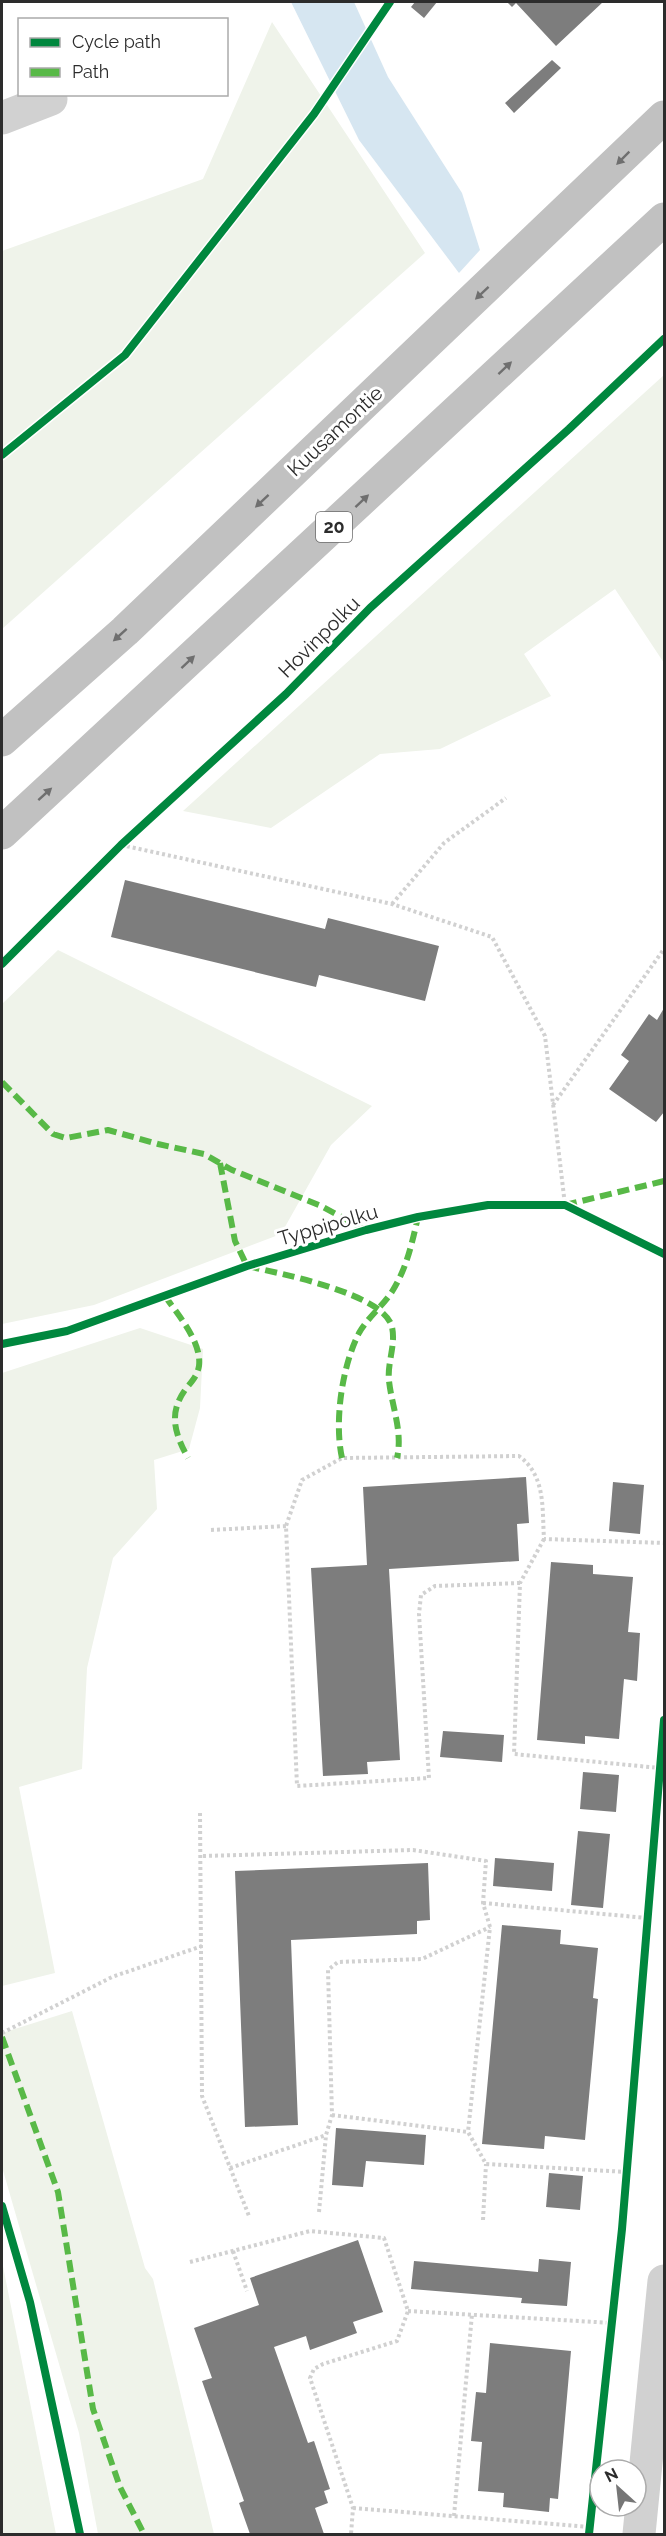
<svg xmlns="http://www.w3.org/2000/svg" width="666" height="2536" font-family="Raleway,sans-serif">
<rect width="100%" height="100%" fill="#fff"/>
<path fill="#eff3ea" d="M272,22l153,231 -423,376v-378l201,-72z
M664,375v288l-49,-74 -91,65 27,42 -111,53 -60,5 -109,74 -88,-17z
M58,950l314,156 -41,39 -50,89 -187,71 -92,19v-320z
M140,1328l63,21 -3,59 -11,41 -35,11 3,49 -44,49 -26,110 -5,101 -63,18 36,186 -53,13v-613z
M72,2011l73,257 8,11 61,255h-116l-19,-101 -77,-266v-134z
M2,2261l54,273h-54z"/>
<path fill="#d6e6f1" d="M291,2h63l34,75 74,116 18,57 -21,23 -100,-133z"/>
<path fill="#7d7d7d" d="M415,2h22l-13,16 -13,-11z
M507,2h96l-47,44 -40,-43 -4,4z
M552,60l9,8 -47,45 -9,-10z
M125,880l200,49 3,-11 111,28 -14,55 -106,-26 -3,12 -205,-50z
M664,1008v104l-8,10 -47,-33 20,-28 -8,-6 28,-41 8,6z
M526,1477l3,46 -12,1 2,37 -130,8 11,191 -33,2 1,12 -45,2 -12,-208 56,-3 -4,-78z
M613,1482l31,3 -4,49 -31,-3z
M551,1562l42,3v9l40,3 -5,55 12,1 -3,48 -13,-2 -5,60 -34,-3v8l-48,-4z
M443,1731l61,4 -2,27 -62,-5z
M583,1772l36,3 -3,37 -36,-3z
M578,1831l32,3 -7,74 -32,-3z
M495,1858l59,5 -2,28 -59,-5z
M428,1863l2,57 -13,1v13l-126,6 7,185 -53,2 -10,-256z
M502,1925l59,5 -1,14 38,4 -5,50 5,1 -13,141 -40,-4 -1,13 -62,-5z
M336,2128l90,7 -2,30 -58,-4 -3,26 -31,-2z
M549,2173l34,3 -3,34 -34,-3z
M358,2240l25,72 -30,10 4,11 -47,17 -4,-14 -32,11 34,96 6,-2 16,48 -6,2 4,12 -13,5 9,26h-74l-11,-31 5,-2 -42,-120 10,-3 -18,-50 65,-23 -9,-27z
M539,2259l32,3 -4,44 -46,-3 1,-5 -111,-9 3,-28 124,11z
M490,2343l81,8 -13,148 -8,-1 -1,14 -46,-5 1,-14 -26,-2 4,-49 -11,-1 5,-49 10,1z"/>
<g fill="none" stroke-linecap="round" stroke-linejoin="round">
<path stroke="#d1d1d1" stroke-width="4" stroke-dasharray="3 3" stroke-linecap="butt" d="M121,845l271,59 100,33 53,99 20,169
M392,904l52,-61 62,-45
M553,1105l111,-156
M211,1530l75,-4
M544,1539l-24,44 -6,171 146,14
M520,1583l-85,3 -14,9 -2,19 10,164 -132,8 -11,-260 16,-46 40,-22 177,-2c27,20 23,52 25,83l120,4
M200,1813l2,283 47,120
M203,1856l210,-6 73,11 -3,42 7,24 -22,205
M483,1903l164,15
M2,2033l110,-56 90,-31
M332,2115l136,17 18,32 141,8
M230,2168l96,-33
M319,2212l7,-77 6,-20 -4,-145 10,-8 84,-3 68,-32
M483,2220l3,-56
M233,2251l14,40
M190,2262l120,-31 74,7 24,73 -11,30 -74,23 -9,5 -4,9 43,130 -2,26
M408,2311l204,12
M353,2508l237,19
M454,2516l18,-202"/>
<path stroke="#d1d1d1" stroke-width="33" d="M2,118l49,-19
M639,2534l25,-253"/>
<path stroke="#c1c1c1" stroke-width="33" d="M2,740l123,-109 539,-514
M2,833l662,-614"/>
<path stroke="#58b947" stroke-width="6" stroke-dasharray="12 6" stroke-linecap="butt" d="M2,1082l51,52 13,4 42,-8 50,14 46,10 28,16 89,36 45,24
M220,1163l15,78 12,25c30,7 137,27 145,61 4,18 -5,36 -3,54 3,26 14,51 8,77
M565,1205l99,-24
M165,1296c13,19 37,46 34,70 -2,11 -8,16 -14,24 -17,24 -10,44 3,68
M342,1458c-8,-36 0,-92 17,-125 9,-16 25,-28 34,-43 14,-23 19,-47 25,-73
M2,2037l56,155 35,217 27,78 24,47"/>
<defs>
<path id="cycleway" d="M2,455l123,-100 189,-241 76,-112
M2,964l119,-119 165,-151 84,-86 199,-179 95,-90
M2,1344l65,-13 180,-65 119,-36 52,-13 70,-12h77l99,49
M2,2206l28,96 50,232
M589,2534l33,-305 42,-509"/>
</defs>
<use href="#cycleway" stroke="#fff" stroke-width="11"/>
<use href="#cycleway" stroke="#00873e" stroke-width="8"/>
</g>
<defs><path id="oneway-solid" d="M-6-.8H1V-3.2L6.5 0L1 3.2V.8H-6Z" transform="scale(1.5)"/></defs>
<g fill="#6f6f6f">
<use href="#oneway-solid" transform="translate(623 158) rotate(135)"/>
<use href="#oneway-solid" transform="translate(482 293) rotate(137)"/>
<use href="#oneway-solid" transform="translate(505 368) rotate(-43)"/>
<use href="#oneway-solid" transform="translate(262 501) rotate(137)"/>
<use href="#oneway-solid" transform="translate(362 501) rotate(-43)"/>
<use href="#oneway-solid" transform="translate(120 635) rotate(138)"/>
<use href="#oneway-solid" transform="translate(188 662) rotate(-43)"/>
<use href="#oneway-solid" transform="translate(45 794) rotate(-42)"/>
</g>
<g text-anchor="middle" stroke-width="6" stroke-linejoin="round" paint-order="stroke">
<rect fill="#fff" stroke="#6b6b6b" stroke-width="1.5" x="316" y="512" width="36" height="30" rx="4.5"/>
<g font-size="18" font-weight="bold" fill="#2c2c2c">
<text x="334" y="533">20</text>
</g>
<g font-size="20" fill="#2c2c2c" stroke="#fff">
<text transform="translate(335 431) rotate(-43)" y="7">Kuusamontie</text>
<text transform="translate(319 637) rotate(-45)" y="7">Hovinpolku</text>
<text transform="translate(328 1225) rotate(-16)" y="7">Typpipolku</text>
</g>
</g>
<rect width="666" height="2536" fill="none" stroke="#2c2c2c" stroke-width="6"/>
<rect x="18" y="18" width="210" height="78" fill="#ffffff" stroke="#ababab" stroke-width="1.5"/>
<rect x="30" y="38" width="30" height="9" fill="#00873e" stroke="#ababab" stroke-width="1.5"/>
<text x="72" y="48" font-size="18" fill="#2c2c2c">Cycle path</text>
<rect x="30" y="68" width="30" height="9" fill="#58b947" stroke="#ababab" stroke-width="1.5"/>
<text x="72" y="78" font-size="18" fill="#2c2c2c">Path</text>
<g transform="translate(618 2488) rotate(333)"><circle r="28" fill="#ffffff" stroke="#ababab" stroke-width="1.5"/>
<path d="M0-4.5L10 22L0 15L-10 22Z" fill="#767676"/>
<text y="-9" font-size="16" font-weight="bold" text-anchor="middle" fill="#2c2c2c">N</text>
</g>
</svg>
